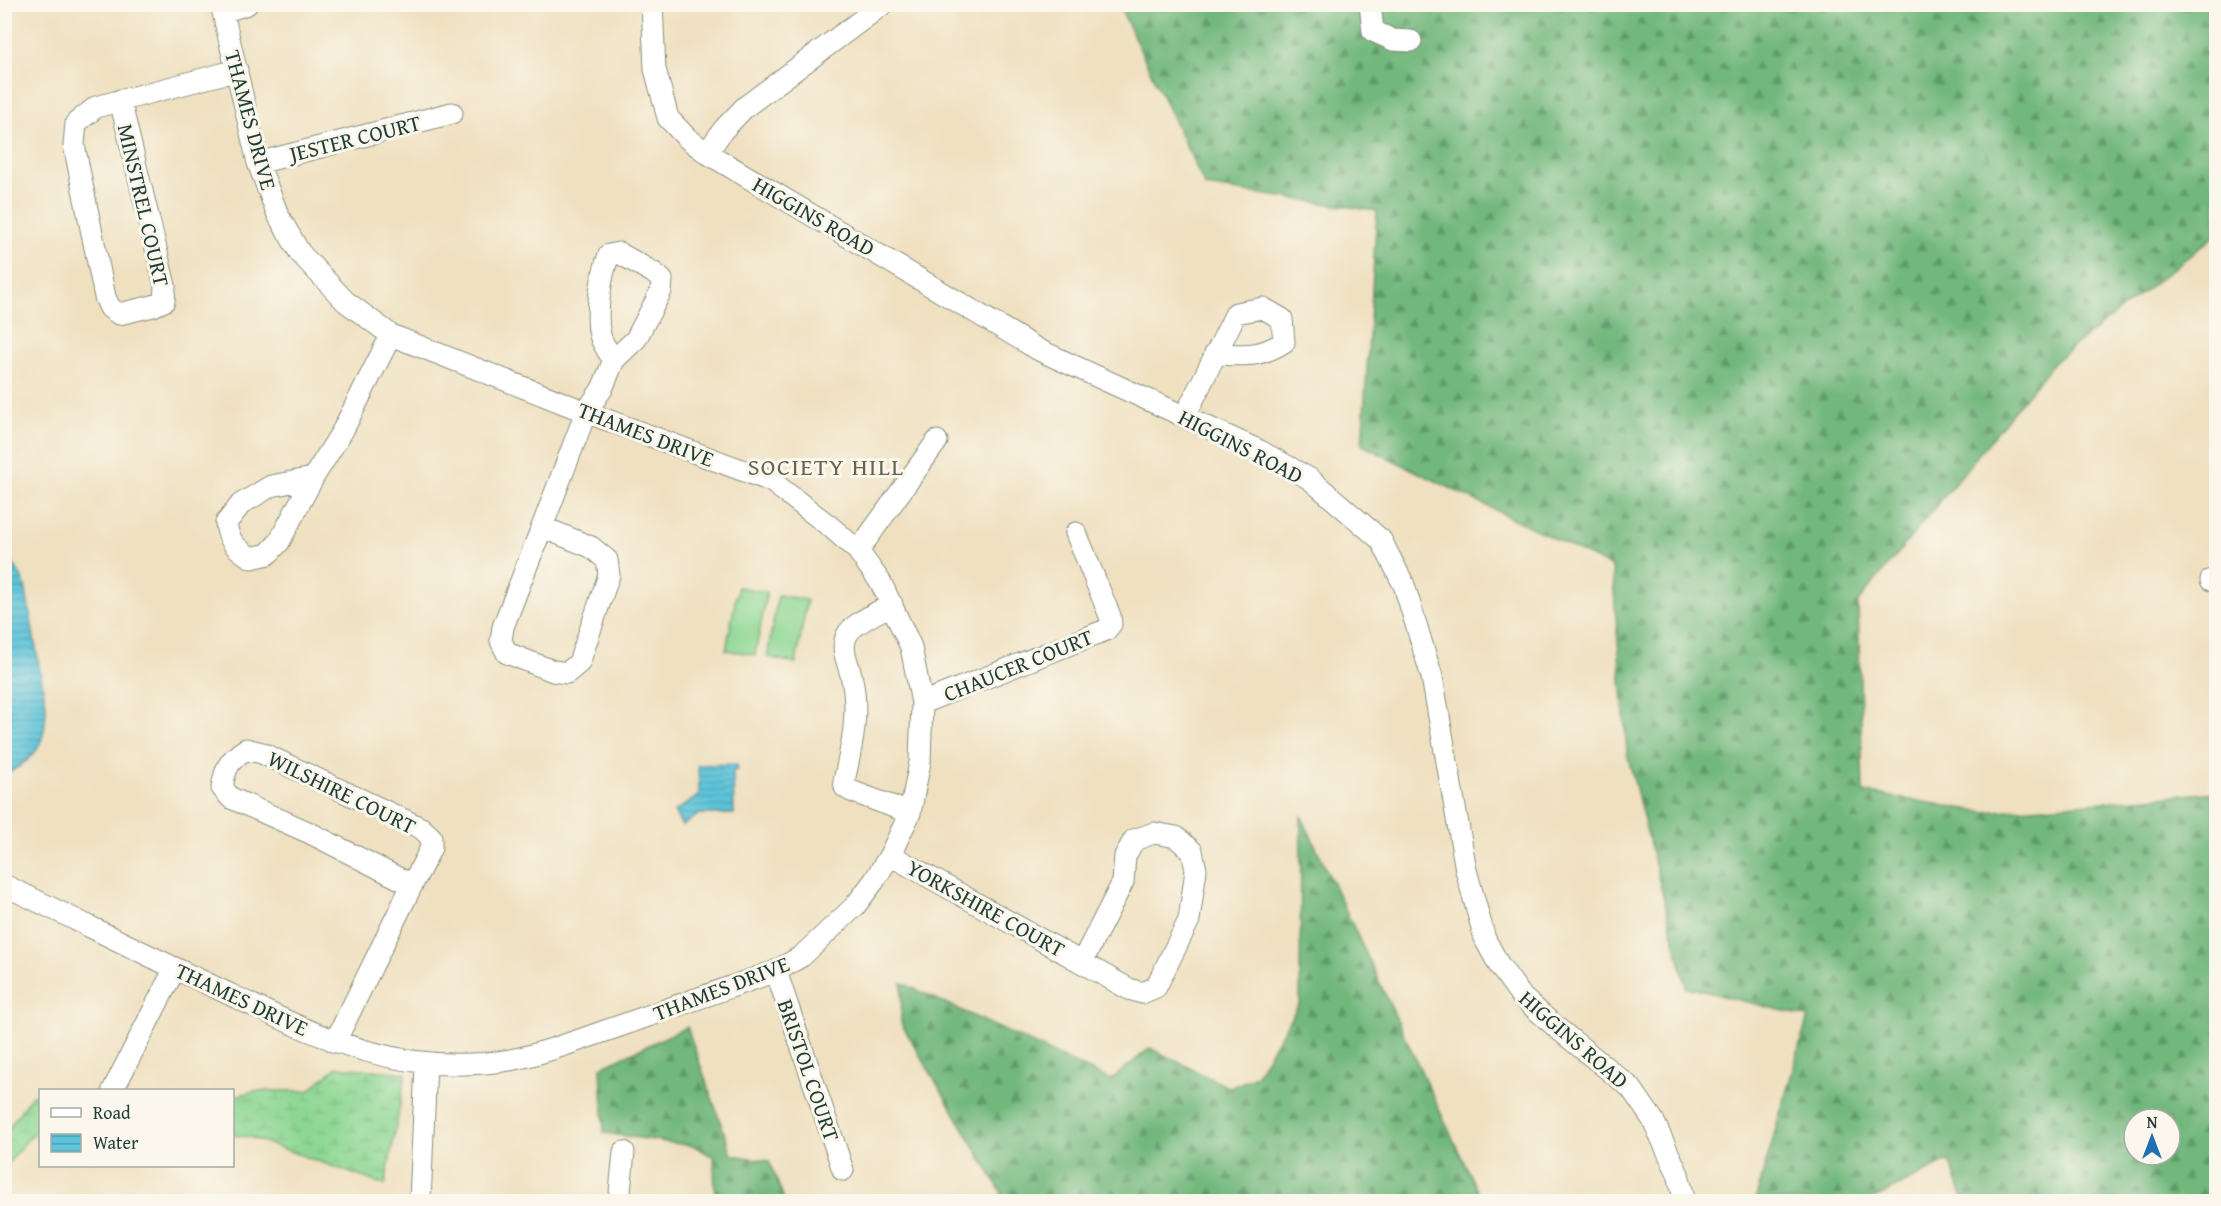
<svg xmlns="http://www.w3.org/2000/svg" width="2221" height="1206" font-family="'Gentium Book Plus',serif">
<defs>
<pattern id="forest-firs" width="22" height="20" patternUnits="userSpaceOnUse" patternTransform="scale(1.5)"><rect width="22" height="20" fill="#72b87d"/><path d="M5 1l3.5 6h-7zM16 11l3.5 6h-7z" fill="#5d9767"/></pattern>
<pattern id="wetland-marsh" width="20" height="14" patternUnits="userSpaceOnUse" patternTransform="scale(1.5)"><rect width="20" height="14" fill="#8dd793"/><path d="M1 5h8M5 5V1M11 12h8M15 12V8" fill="none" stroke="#79b97f"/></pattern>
<pattern id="water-rules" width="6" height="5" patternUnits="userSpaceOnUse" patternTransform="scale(1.5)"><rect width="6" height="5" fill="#5dc4da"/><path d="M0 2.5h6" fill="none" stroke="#4ca0b2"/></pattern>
</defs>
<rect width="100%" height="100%" fill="#fbf7ec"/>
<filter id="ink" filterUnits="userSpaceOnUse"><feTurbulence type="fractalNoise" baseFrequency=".0167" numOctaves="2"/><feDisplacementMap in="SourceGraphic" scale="12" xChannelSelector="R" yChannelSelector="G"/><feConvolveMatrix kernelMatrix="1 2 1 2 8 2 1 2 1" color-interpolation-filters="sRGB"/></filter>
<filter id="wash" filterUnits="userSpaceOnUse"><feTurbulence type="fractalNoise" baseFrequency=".008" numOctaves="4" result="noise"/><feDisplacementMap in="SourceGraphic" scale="24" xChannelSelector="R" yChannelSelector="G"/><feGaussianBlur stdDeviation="1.35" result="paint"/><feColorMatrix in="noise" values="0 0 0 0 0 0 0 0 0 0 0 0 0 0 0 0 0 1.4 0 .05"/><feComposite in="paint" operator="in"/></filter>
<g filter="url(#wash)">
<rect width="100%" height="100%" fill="#efe0c0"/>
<path fill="#8dd793" stroke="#568a64" stroke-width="1.5" d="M738,587l29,5 -12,63 -29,-5z
M778,595l29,5 -11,63 -29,-6z"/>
<path fill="url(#forest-firs)" stroke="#487a58" stroke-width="1.5" fill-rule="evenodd" d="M1119,5h1097v230l-162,127 -196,240 5,190 122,20 231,-20v409h-252l-15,-41 -80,41h-114l53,-184 -122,-30 -59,-234 -15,-186 -250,-122 15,-234 -172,-25zM2134,1119h36v36h-36z
M1301,815l181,386h-488l8,-8 -101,-170 1,-40 209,97 39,-32 80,40 26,-12 44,-73z
M687,1027l45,128 37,6 16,40h-70l-1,-44 -20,-11 -90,-13 -3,-66z"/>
<path fill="url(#wetland-marsh)" stroke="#568a64" stroke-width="1.5" d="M337,1067l69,6 -21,112 -135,-48 -17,-2v-38l21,-6h54z
M32,1095h8v33l-14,13 -18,23 -3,21v-52z"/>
<path fill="url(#water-rules)" stroke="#3e8087" stroke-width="1.5" d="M4,559c13,5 16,15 21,27l21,119c0,38 -8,52 -41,70z
M737,764v6l-4,1 1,43h-34l-18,12 -8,-14 25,-16 -1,-31z"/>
</g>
<g filter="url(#ink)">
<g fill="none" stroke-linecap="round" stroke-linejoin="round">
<defs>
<path id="minor" d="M652,4l3,65 13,49 19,20 20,15 332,197 221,101 50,28 71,61 23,45 28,92 34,193 19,69 14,26 23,32 35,31 74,60 22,32 25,54 7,28
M1370,4l3,27 20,9 18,1
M223,12l24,-8
M120,100l45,186 -1,15 -11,5 -34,8 -9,-6 -5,-11 -31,-152 2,-22 20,-16 141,-37
M707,153l16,-23 22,-23 138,-103
M258,163l194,-50
M619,253l35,20 8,7 -1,11 -25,48 -22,21c-5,-7 -12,-16 -14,-25 -5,-21 1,-60 9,-80z
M1185,416l51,-103 27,-5 19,11 2,23c-25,16 -40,13 -69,12
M313,478l-42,8 -30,18 -15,19c2,18 10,26 26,35l16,-4 11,-12 34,-64 30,-48 48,-95
M542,527l49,20 16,13 2,15 -30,88 -12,10 -14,-2 -46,-18 -6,-12 2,-14z
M542,527l44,-115 16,-23 12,-29
M858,551l79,-110
M2211,580l5,2
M892,604c-12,7 -40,20 -45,31 -7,14 1,27 4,40 9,36 1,71 -7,106l1,6 6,4 59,22
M922,703l184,-73 5,-6 -1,-8 -34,-83
M246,749l16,4 159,75 10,9v11l-19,37 -102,-52 -79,-35 -9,-10c3,-20 7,-28 24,-39z
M890,855l239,134 13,4 14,-6 33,-67 7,-50 -4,-19 -16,-14 -22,-4 -20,7 -9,16 -2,26 -41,80
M4,885c69,33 136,67 204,99 102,48 185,95 302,76 34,-6 71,-21 104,-32 54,-19 108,-38 162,-57l26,-15 53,-50 19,-25 16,-26 20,-42 10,-51 2,-59 -11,-56 -30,-64 -23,-32 -26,-23 -61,-47 -185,-69 -195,-77 -46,-34 -45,-48 -22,-38 -20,-52 -37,-159
M776,971l67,199
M335,1042l77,-157
M113,1090l62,-122
M420,1202l6,-138
M619,1202l5,-50"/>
</defs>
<use href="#minor" stroke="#878e7a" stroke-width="23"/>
<use href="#minor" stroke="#fff" stroke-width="21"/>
</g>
</g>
<g text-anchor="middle" stroke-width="6" stroke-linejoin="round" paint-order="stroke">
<g font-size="22" fill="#1f3d34" stroke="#fbf7ec">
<text transform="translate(251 120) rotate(75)" y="8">THAMES DRIVE</text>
<text transform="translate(355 138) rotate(-14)" y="8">JESTER COURT</text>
<text transform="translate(144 205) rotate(77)" y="8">MINSTREL COURT</text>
<text transform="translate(814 216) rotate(30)" y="8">HIGGINS ROAD</text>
<text transform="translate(646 434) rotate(21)" y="8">THAMES DRIVE</text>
<text transform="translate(1241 446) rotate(27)" y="8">HIGGINS ROAD</text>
<text transform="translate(1018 665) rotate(-22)" y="8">CHAUCER COURT</text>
<text transform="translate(342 792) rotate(26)" y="8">WILSHIRE COURT</text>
<text transform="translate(986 908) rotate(29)" y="8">YORKSHIRE COURT</text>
<text transform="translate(721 988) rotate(-21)" y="8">THAMES DRIVE</text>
<text transform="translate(242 999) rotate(25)" y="8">THAMES DRIVE</text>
<text transform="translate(1574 1039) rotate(41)" y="8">HIGGINS ROAD</text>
<text transform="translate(809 1070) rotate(71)" y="8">BRISTOL COURT</text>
</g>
<g font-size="24" letter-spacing="1.5" fill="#656652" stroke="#fbf7ec">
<text x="826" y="475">SOCIETY HILL</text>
</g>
</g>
<rect width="2221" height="1206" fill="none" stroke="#fbf7ec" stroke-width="24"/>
<rect x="39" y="1089" width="195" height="78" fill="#fbf7ec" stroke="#a3ada2" stroke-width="1.5"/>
<rect x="51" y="1108" width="30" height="9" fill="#ffffff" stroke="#a3ada2" stroke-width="1.5"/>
<text x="93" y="1119" font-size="18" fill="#1f3d34">Road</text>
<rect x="51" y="1134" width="30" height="18" fill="url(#water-rules)" stroke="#a3ada2" stroke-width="1.5"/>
<text x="93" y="1149" font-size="18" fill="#1f3d34">Water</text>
<g transform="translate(2152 1137)"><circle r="28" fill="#fbf7ec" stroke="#a3ada2" stroke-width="1.5"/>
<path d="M0-4.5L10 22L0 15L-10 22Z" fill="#1f6fb2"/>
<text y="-9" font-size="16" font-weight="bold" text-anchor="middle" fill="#1f3d34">N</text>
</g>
</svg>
